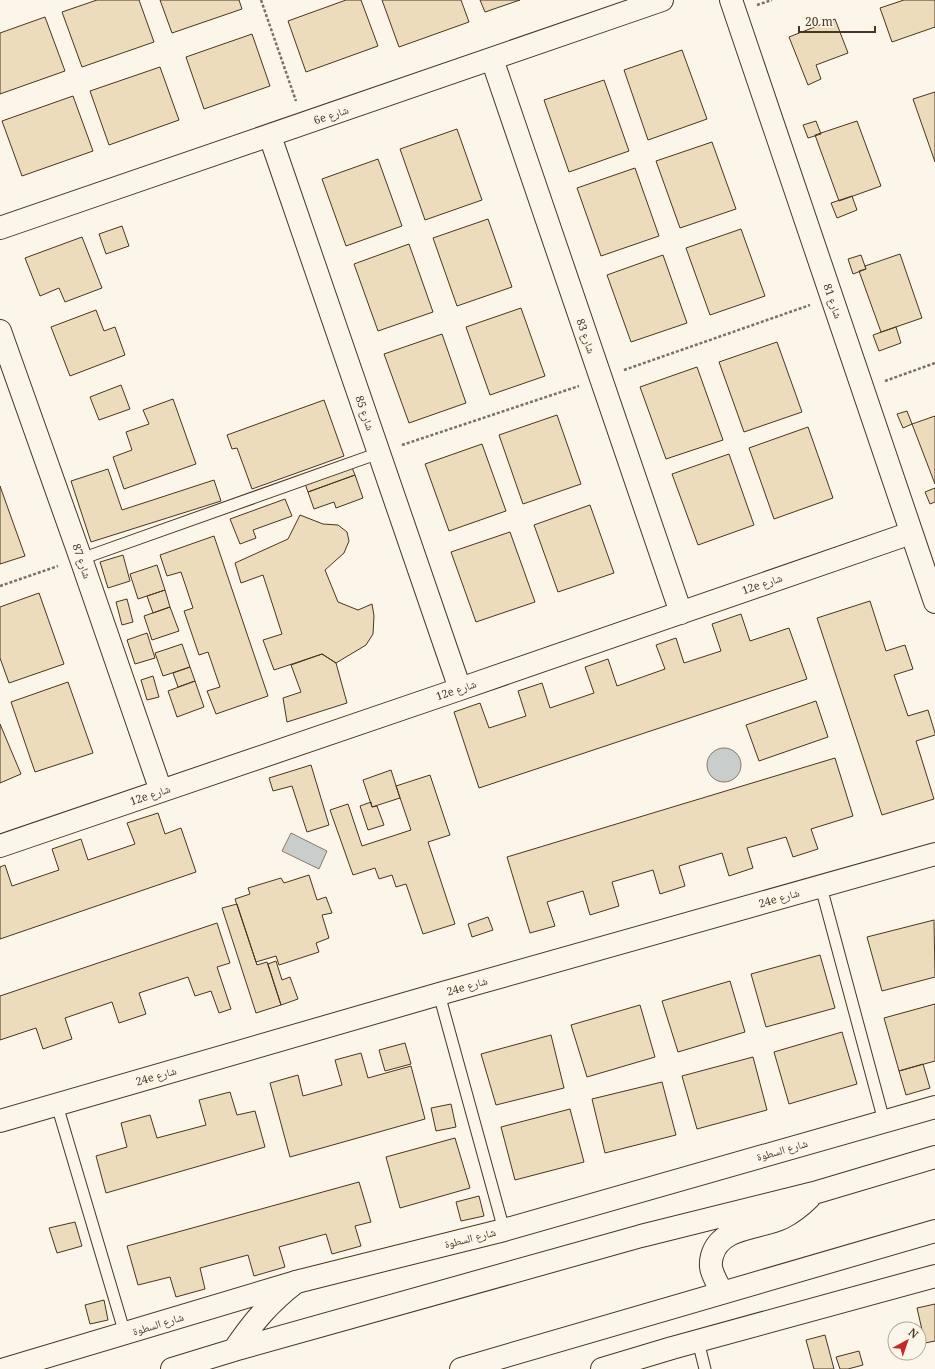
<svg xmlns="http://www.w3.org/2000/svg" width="935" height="1369" font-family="'Noto Serif','Noto Naskh Arabic',serif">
<rect width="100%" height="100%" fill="#fbf6e9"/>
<path fill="#c9cecd" stroke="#887966" d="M707 765a17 17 0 1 1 34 0a17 17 0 1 1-34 0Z
M291,833l36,18 -8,18 -37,-18z"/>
<path fill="#ecdcbc" stroke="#4a3520" d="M97,0h42l15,42 -72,25 -20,-55z
M160,0h79l3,9 -70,24z
M346,0h15l17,46 -72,26 -18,-51z
M382,0h79l8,22 -70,25z
M480,0h40l-35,12z
M904,0h31v27l-43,15 -12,-34z
M45,17l20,54 -65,23v-61z
M835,19l13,34 -32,12 5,14 -13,6 -19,-48z
M252,34l18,52 -66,23 -18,-52z
M682,50l25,69 -59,21 -24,-70z
M160,67l19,53 -70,25 -19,-54z
M604,80l25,71 -60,21 -25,-72z
M935,92v70l-22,-63z
M73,96l20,55 -71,25 -20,-55z
M816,121l5,13 -13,4 -5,-13z
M857,121l24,65 -42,15 -24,-66z
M457,129l25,71 -57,20 -25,-71z
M712,142l24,67 -56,19 -24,-67z
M378,159l24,67 -56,20 -24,-67z
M635,168l24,68 -58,20 -24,-68z
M852,196l5,14 -20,8 -6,-15z
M488,219l24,68 -55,19 -24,-68z
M122,226l7,20 -23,8 -7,-20z
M741,229l24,67 -55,19 -24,-67z
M82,237l20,51 -37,14 -6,-14 -19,8 -15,-38z
M409,244l24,68 -55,19 -24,-67z
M900,254l22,64 -41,14 -22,-61 7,-2 -1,-3z
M663,255l24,68 -56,19 -24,-67z
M861,255l5,14 -13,5 -5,-15z
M521,308l24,68 -55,19 -24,-68z
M96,310l8,21 11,-4 10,28 -55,21 -19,-49z
M896,327l5,16 -22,8 -6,-16z
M442,334l24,69 -57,20 -25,-69z
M777,342l25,70 -58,20 -25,-70z
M697,367l26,73 -57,19 -26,-72z
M121,385l9,24 -31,11 -9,-23z
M173,399l23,65 -72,25 -11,-32 19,-7 -6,-18 23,-8 -6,-14z
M324,400l20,56 -92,33 -15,-41 -5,1 -5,-14z
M907,411l5,13 -9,4 -6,-14z
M557,415l24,69 -58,20 -24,-69z
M935,416v68l-23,-60z
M808,427l25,71 -59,21 -25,-71z
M482,444l24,67 -57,20 -24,-67z
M729,454l25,71 -56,20 -26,-71z
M351,465l4,10 -47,17 -4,-11z
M108,469l14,41 92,-30 7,21 -130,41 -20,-61z
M355,475l8,23 -27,10 -2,-6 -20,7 -6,-17z
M0,486l25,70 -25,8z
M935,488v14l-5,2 -5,-12z
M285,499l7,17 -39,14 3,8 -16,6 -10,-25z
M590,505l24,68 -56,19 -24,-67z
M300,515l23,9 15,1 9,7 2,9 -5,12 -19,17 13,32 20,8 14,-6 2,12 -1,18 -7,11 -30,18 -14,-9 -48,16 -11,-30 19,-6 -19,-59 -22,8 -6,-20 53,-24z
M510,532l25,70 -59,20 -25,-70z
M214,536l54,160 -52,18 -9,-23 13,-4 -12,-35 -9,3 -15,-44 9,-3 -12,-36 -14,4 -7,-21z
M123,555l7,26 -22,7 -8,-26z
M157,565l8,25 -27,9 -8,-25z
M165,590l5,17 -17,6 -6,-17z
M39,593l25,71 -55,19 -9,-25v-51z
M127,599l6,23 -11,3 -6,-23z
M870,601l16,50 19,-6 8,24 -19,6 14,41 20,-6 7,23v2l-19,6 18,58 -52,16 -65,-197z
M170,607l9,24 -27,9 -8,-24z
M741,614l9,27 39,-13 18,51 -328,109 -25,-76 26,-9 9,25 37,-12 -8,-25 24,-8 8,25 44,-15 -9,-26 23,-8 9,27 48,-17 -9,-24 20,-7 8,25 37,-12 -9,-27z
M147,633l8,25 -20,6 -8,-24z
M182,644l8,23 -27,9 -8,-23z
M322,654l14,9 11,40 -60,19 -4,-24 18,-6 -10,-27z
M190,667l5,14 -17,6 -5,-14z
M153,676l6,21 -12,3 -6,-20z
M195,681l9,26 -27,10 -9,-26z
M68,682l25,71 -58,19 -24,-70z
M816,701l12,36 -69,24 -13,-36z
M0,724l21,50 -21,9z
M835,758l18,58 -42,13 7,20 -25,8 -7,-20 -39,11 6,20 -24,8 -7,-23 -43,13 6,20 -25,8 -7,-24 -41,12 7,24 -29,9 -7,-24 -36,11 8,24 -25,7 -23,-76z
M311,765l18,60 -22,7 -15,-46 -19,5 -4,-13z
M391,770l9,28 -28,9 -9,-27z
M430,775l20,60 -22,7 27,82 -32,10 -17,-50 -10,3 -4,-12 -13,4 -4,-11 -22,7 -23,-65 18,-6 14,42 49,-16 -15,-44z
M371,802l1,5 5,-1 7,19 -16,5 -8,-24z
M158,813l7,21 16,-6 15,44 -196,67v-72l5,-2 7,21 47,-16 -7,-21 29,-10 7,21 47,-16 -8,-21z
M309,875l8,25 9,-3 6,16 -10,2 7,23 -13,5 3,9 -40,13 -3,-9 -20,6 -21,-63 15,-5 -2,-6 33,-10 3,5z
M237,904l20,61 10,-3 14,43 -25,8 -34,-105z
M488,917l5,13 -21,7 -4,-13z
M934,920l1,57 -53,14 -15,-54z
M217,923l13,40 -13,4 14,42 -12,4 -8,-22 -16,5 -7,-19 -49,16 7,21 -27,9 -7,-21 -47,16 7,21 -29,10 -7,-21 -36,12v-44z
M820,955l15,53 -69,19 -15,-53z
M276,961l6,19 8,-3 8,22 -17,6 -13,-41z
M730,981l15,51 -67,20 -16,-51z
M935,1004v57l-36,10 -15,-53z
M640,1005l15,52 -68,20 -16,-52z
M842,1032l15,52 -68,20 -15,-52z
M551,1035l13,53 -68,17 -15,-51z
M405,1043l6,21 -26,7 -6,-21z
M361,1053l7,25 43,-12 14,53 -135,38 -20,-74 28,-8 5,21 39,-11 -7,-25z
M753,1057l14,53 -70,19 -15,-53z
M923,1064l7,24 -24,7 -7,-24z
M662,1082l14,53 -71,18 -13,-54z
M230,1092l7,23 18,-4 10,36 -159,46 -10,-37 31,-9 -6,-24 29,-8 7,23 49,-13 -7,-25z
M451,1104l5,23 -20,4 -5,-23z
M570,1109l14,53 -69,18 -14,-53z
M455,1138l15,50 -70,20 -14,-51z
M359,1182l12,40 -16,4 6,20 -29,8 -6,-20 -47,13 6,20 -31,9 -6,-21 -48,13 5,21 -29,8 -6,-20 -32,8 -11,-39z
M479,1196l5,20 -23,5 -5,-19z
M75,1222l7,24 -25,7 -8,-25z
M104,1300l4,20 -18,4 -5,-19z
M935,1304v37l-10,2 -8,-35z
M825,1335l9,34h-20l-8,-29z
M859,1351l4,14 -15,4h-8l-4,-12z"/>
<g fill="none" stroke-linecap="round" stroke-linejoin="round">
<defs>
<path id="service" d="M81,559l298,-106
M821,887l63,234
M439,994l65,236
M57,1105l68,229
M698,1341l7,28"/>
<path id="minor" d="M731,0l204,602
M492,59l189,554
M270,136l190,553
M0,228l662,-228
M0,331l81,228 80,232
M0,846l460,-157 451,-156
M0,1121l439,-127 496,-140
M5,1369l291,-87 208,-52 431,-123
M602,1369l70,-21 263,-72"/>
<path id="secondary" d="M722,1293c-3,-7 -8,-15 -10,-22 -2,-5 -1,-11 0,-15 8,-30 47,-27 70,-38 10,-5 19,-12 27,-20
M234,1350c19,-28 35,-47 62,-68
M172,1369l62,-19 407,-114 173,-43 121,-36
M461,1369l474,-138"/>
</defs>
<use href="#service" stroke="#4a3520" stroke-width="13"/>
<use href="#minor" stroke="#4a3520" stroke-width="24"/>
<use href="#secondary" stroke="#4a3520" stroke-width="24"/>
<path stroke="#7f6f5c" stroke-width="2.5" stroke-dasharray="3 2" stroke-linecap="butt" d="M261,0l35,101
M757,5l15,-5
M624,370l186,-65
M885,381l50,-18
M402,445l177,-59
M0,586l58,-20"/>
<use href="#service" stroke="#fbf6e9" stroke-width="11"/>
<use href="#minor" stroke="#fbf6e9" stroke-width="22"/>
<use href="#secondary" stroke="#fbf6e9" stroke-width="22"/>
</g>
<g text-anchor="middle" stroke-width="3" stroke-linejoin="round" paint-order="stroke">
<g font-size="11" fill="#4a3520" stroke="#fbf6e9">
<text transform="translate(331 115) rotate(-19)" y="4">6e شارع</text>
<text transform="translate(833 301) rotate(71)" y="4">شارع 81</text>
<text transform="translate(586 336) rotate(71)" y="4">شارع 83</text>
<text transform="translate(365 413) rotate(71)" y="4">شارع 85</text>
<text transform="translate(82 561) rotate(71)" y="4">شارع 87</text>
<text transform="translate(762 584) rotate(-19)" y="4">12e شارع</text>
<text transform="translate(456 690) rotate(-19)" y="4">12e شارع</text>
<text transform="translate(150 795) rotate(-19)" y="4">12e شارع</text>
<text transform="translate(779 898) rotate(-16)" y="4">24e شارع</text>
<text transform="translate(467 986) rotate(-16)" y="4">24e شارع</text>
<text transform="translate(156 1076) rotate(-16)" y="4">24e شارع</text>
<text transform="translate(782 1150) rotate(-16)" y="4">شارع السطوة</text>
<text transform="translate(470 1238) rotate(-14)" y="4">شارع السطوة</text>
<text transform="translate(158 1324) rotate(-17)" y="4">شارع السطوة</text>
</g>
</g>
<g transform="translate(907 1341) rotate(40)"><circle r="19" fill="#fbf6e9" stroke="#b4a999"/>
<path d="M0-3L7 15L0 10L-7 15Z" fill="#c62828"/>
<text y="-6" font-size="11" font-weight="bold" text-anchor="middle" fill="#4a3520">N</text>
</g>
<path d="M799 26v6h76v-6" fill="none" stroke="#4a3520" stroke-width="2"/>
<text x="805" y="26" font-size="12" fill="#4a3520" stroke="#fbf6e9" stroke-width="3" paint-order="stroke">20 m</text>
</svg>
